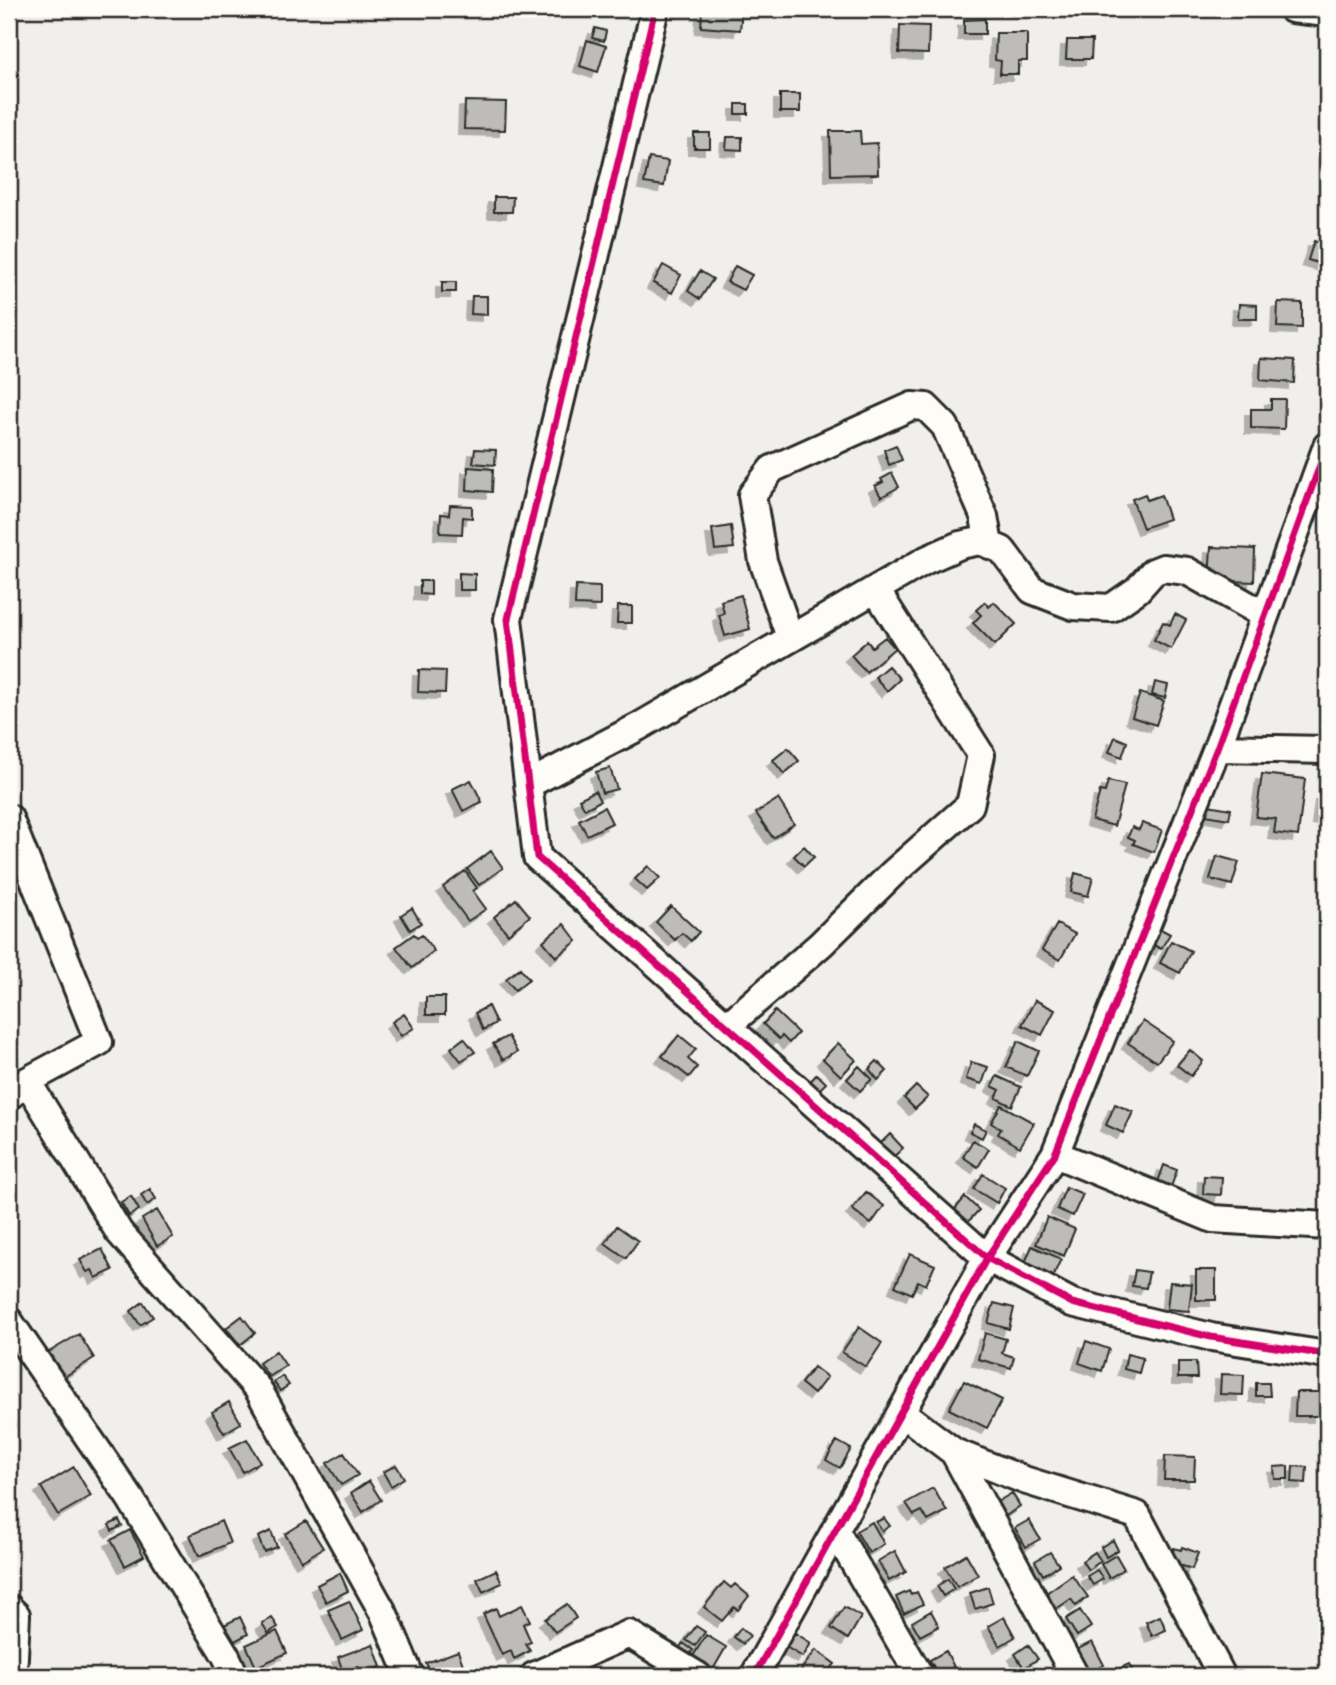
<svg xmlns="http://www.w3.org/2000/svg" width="1336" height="1685" font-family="Mynerve,sans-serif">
<defs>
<filter id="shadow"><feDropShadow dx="-6" dy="6" stdDeviation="0" flood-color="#0004"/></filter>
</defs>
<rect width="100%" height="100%" fill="#f0efeb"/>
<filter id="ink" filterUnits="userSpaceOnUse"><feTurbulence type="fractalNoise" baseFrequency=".0143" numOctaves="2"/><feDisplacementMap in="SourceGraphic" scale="14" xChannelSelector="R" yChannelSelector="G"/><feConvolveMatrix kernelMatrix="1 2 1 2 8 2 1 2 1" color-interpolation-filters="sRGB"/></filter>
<g filter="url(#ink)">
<path fill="#bdbcb8" stroke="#2b2b2b" stroke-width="2" filter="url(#shadow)" d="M719,9h23l-2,21 -39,-3 1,-16 17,1z
M985,19v15h-21v-14z
M900,25l29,1 -1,28 -29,-1z
M595,28l11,3 -2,10 -12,-3z
M996,33h31v28h-9v13h-18l1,-13 -6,-1z
M587,40l19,6 -8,26 -18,-6z
M1067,40h25l-1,19h-25z
M780,94h20v18h-20z
M465,101l41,1 -1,28 -41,-1z
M736,104h12v10h-12z
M830,131h30l1,13 16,-1 1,31 -47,1z
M694,133h16v15h-16z
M727,137h15v13l-16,-1z
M649,158l19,3 -4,25 -20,-3z
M494,197h19l-1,15h-18z
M1314,241l13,4v13l-4,-2 -2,8 -13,-4z
M663,265l18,10 -9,18 -19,-10z
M735,266l17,9 -9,15 -16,-8z
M700,271l13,8 -13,20 -12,-8z
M442,282h14v10h-14z
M472,296h15v19l-16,-1z
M1278,302l24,1v25l-25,-1z
M1239,304l18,1v14h-19z
M1261,358l34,2 -1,23 -34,-3z
M1271,399h14l-1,30 -33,-1v-19h20z
M896,445l6,15 -13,5 -5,-15z
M475,449l21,1 -1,15 -22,-2z
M468,467l25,2 -1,23 -25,-2z
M892,473l7,14 -18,10 -6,-11 8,-4 -2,-3z
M1145,494l2,6 14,-5 8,24 -26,9 -11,-29z
M450,505l22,1v12l-9,-1 -1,17 -22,-1 1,-19 8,1z
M731,526l3,22 -19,2 -3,-21z
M1211,547l44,2 -1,33 -45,-2z
M459,573l16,1v16h-16z
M420,581h11v14l-11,-1z
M576,586l24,1v19l-25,-1z
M741,595l9,34 -25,7 -6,-21 5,-2 -3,-12z
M985,602l4,5 5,-5 22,22 -21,21 -22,-22 8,-8 -5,-5z
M618,606h14v17h-15z
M1175,614l11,6 -15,29 -17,-9 9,-18 7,3z
M885,637l10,11 -29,24 -15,-17 16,-14 5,6z
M888,666l12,13 -13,12 -12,-14z
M419,670l27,1 -1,22 -27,-1z
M1155,682l13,3 -3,13 -13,-3z
M1140,693l24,8 -8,24 -24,-8z
M1115,737l12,5 -5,15 -13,-5z
M788,748l11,13 -15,13 -11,-14z
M610,768l7,21 -15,4 -6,-21z
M1262,774l43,5 -7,57 -24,-3 2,-14 -20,-2z
M471,780l11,22 -19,9 -11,-22z
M1108,781l17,4 -11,41 -22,-6 8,-29 5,1z
M595,791l5,10 -15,8 -6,-10z
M1321,795l6,1v23l-9,-1z
M778,799l16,25 -21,14 -17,-25z
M1208,805l23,4 -2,10 -23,-4z
M604,807l8,16 -25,12 -8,-15z
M1142,823l20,7 -8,22 -21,-8 2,-4 -7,-3 4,-10 7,3z
M804,846l10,11 -10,9 -10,-10z
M491,851l12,17 -24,17 -12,-16z
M1217,856l22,6 -7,23 -22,-6z
M648,866l12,12 -13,12 -12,-11z
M465,871l12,17 -4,3 13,18 -18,12 -25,-34z
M1075,873l18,5 -5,18 -17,-4z
M516,899l14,17 -22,18 -14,-17z
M671,906l28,26 -8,9 -9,-8 -7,7 -19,-18z
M412,908l9,15 -11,7 -9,-15z
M564,924l13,17 -21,16 -13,-16z
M1057,924l18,10 -15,26 -18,-10z
M1155,926l15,8 -9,15 -15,-8z
M414,934l3,4 5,-3 12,16 -22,17 -16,-21z
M1171,941l20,10 -11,22 -20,-10z
M520,968l9,11 -14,11 -9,-11z
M426,997h19v18h-19z
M1035,1000l20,10 -13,25 -20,-10z
M488,1006l8,17 -13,7 -8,-17z
M775,1011l23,22 -9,10 -7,-7 -3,3 -16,-15z
M404,1014l10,14 -13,8 -9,-14z
M1143,1021l30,20 -16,21 -29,-19z
M679,1035l17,14 -8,10 9,8 -8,10 -27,-21z
M508,1036l9,16 -14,8 -10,-16z
M464,1038l11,14 -14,9 -10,-13z
M1018,1041l21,10 -12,25 -21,-9z
M838,1043l18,17 -15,16 -18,-17z
M1190,1050l13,11 -12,15 -14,-11z
M877,1061l10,10 -9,9 -9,-11z
M971,1062l17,5 -6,17 -16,-5z
M859,1066l13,13 -12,12 -13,-12z
M817,1074l9,9 -11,11 -9,-8z
M997,1076l24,11 -9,19 -16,-8 4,-8 -8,-4z
M916,1086l12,11 -13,12 -11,-11z
M1115,1104l18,8 -10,21 -17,-8z
M1001,1105l33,18 -14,24 -22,-13 3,-5 -10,-6z
M974,1124l12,6 -4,8 -12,-6z
M890,1134l13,14 -12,11 -13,-13z
M973,1140l16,9 -11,18 -15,-10z
M1164,1165l13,5 -6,17 -13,-5z
M983,1174l22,14 -8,15 -23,-14z
M1204,1176l18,1 -1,18 -18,-1z
M1066,1187l17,7 -10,22 -16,-7z
M150,1189l6,10 -9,6 -6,-10z
M866,1192l18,14 -13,18 -19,-15z
M131,1196l8,14 -10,6 -8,-14z
M965,1197l14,13 -14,15 -13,-12z
M157,1210l16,27 -16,9 -15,-27z
M1047,1217l28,12 -11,27 -28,-12z
M617,1226l21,15 -12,17 -21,-15z
M1032,1246l29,13 -12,26 -28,-13z
M102,1249l11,21 -17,8 -4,-8 -5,2 -7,-12z
M910,1254l25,11 -9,20 -8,-4 -6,13 -17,-8z
M1135,1270l14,2 -3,16 -14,-2z
M1196,1270h20v30h-20z
M1170,1282l22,2 -3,27 -22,-2z
M143,1302l10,15 -13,8 -9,-14z
M994,1303l20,5 -5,21 -21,-6z
M242,1316l13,17 -15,12 -14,-17z
M859,1327l23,16 -16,24 -24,-15z
M985,1333l21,6 -4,14 12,4 -3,11 -33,-9z
M79,1334l15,24 -30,19 -15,-25z
M1086,1341l23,8 -7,22 -23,-8z
M276,1351l10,15 -17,11 -10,-14z
M1127,1354l16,4 -4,15 -15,-4z
M1178,1362h18l1,16h-19z
M814,1367l13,10 -13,17 -13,-11z
M1221,1374l23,1 -1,20 -23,-1z
M282,1376l7,9 -9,6 -6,-9z
M964,1381l38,19 -15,28 -38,-19z
M1256,1383h13l1,13h-14z
M1296,1392h24l-1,24h-24z
M229,1402l12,21 -17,10 -12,-21z
M247,1439l13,23 -17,10 -14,-24z
M837,1441l14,8 -11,19 -14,-8z
M344,1453l14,22 -17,10 -14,-22z
M1165,1456l30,1 -1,23h-30z
M396,1465l8,13 -13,8 -8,-14z
M1288,1466v13h-13l-1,-12z
M1293,1466l14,1 -1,16 -14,-1z
M74,1467l17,29 -33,19 -17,-28z
M369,1481l12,19 -18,12 -12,-19z
M933,1488l14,23 -19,10 -6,-10 -8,4 -8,-12z
M1012,1493l8,13 -14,10 -9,-14z
M884,1518l6,8 -8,5 -6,-9z
M119,1520l3,6 -10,5 -3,-6z
M1029,1520l11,19 -14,8 -11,-19z
M221,1521l9,22 -31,13 -9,-21z
M306,1521l17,27 -21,13 -17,-27z
M872,1522l12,22 -15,9 -13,-22z
M130,1530l14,26 -19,10 -14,-26z
M271,1531l6,16 -13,5 -6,-15z
M1113,1540l5,10 -12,7 -5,-10z
M1182,1547l16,6 -6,16 -22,-7 4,-14 7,2z
M895,1551l11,21 -17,9 -11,-20z
M1050,1552l9,13 -16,10 -8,-14z
M1095,1552l6,9 -13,9 -6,-9z
M966,1554l12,21 -21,12 -12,-20z
M1116,1555l8,14 -15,9 -8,-14z
M496,1570l6,13 -19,9 -6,-13z
M1097,1570l6,9 -10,6 -6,-9z
M340,1573l8,18 -22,11 -9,-17z
M1072,1575l16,22 -12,9 -5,-7 -18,12 -11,-15z
M948,1579l6,10 -11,7 -6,-10z
M724,1582l7,6 4,-4 14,12 -11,14 -4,-3 -12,14 -18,-14z
M988,1587l5,16 -18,6 -5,-16z
M909,1591l2,4 6,-3 6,12 -19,10 -8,-17z
M349,1601l14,29 -21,10 -14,-30z
M567,1604l9,14 -21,14 -10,-13z
M522,1605l8,16 -7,3 8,18 -5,2 4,7 -16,8 -3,-8 -9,4 -19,-41 13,-6 3,8z
M844,1607l17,10 -13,22 -17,-11z
M1080,1610l11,17 -14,9 -11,-17z
M931,1611l8,15 -19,10 -8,-14z
M1160,1616l6,14 -14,6 -6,-14z
M240,1617l8,17 -15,8 -9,-17z
M1004,1617l11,20 -15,9 -12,-20z
M272,1618l6,9 -10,6 -6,-10z
M696,1626l9,6 -10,14 -9,-6z
M741,1628l9,8 -7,8 -9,-7z
M277,1631l10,22 -31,14 -10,-22z
M795,1633l16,10 -8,14 -17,-10z
M706,1635l20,12 -15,26 -21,-12z
M1092,1642l12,23 -20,10 -12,-23z
M683,1643l10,7 -11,14 -9,-8z
M373,1644l8,23 -20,7 -3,-8 -15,6 -5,-15z
M1028,1645l10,14 -14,9 -9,-14z
M816,1650l19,14 -10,12h-17l-7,-6z
M458,1651l9,25h-35l-6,-13z
M946,1651l8,16 -16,8 -8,-15z
M1129,1664l6,12h-32z
M210,1670l2,6h-20z"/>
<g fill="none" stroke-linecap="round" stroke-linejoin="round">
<defs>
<path id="minor" d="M655,9l-147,610 29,238 450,401 85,45 139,34 116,18
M1292,9l35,4
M790,637l-27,-76 -11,-66 20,-26 140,-63 14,1 19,19 39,90 5,29
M1217,748l110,2
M529,784l109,-57 288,-167 34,-15 20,-4 22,9 30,40 41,16 38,2 26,-18 16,-18 10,-4 24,3 78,44
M9,818l90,224 -72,39
M727,1026l94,-82 72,-71 77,-68 11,-50 -105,-165
M9,1096l18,-15 92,151 139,157 126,225 26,62
M1055,1154l158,65 114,7
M9,1321l121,177 96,158 9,20
M901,1412l53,40 121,224
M954,1452l70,28 113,35 85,161
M835,1530l85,146
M9,1608l7,7 -3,61
M534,1676l95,-42 69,42
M754,1676l233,-418 68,-104 162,-406 110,-302"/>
</defs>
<use href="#minor" stroke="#2b2b2b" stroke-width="32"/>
<use href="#minor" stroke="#fdfcf7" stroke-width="26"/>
<defs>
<path id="cycleway" d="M655,9l-147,610 29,238 450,401 85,45 139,34 116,18
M754,1676l233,-418 68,-104 162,-406 110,-302"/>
</defs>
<use href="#cycleway" stroke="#fdfcf7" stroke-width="11"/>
<use href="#cycleway" stroke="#d6006c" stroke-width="7"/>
</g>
</g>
<rect width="1336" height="1685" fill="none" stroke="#fdfcf7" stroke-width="35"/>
<rect x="18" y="18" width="1301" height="1650" fill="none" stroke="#2b2b2b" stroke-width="2.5" filter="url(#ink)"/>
</svg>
